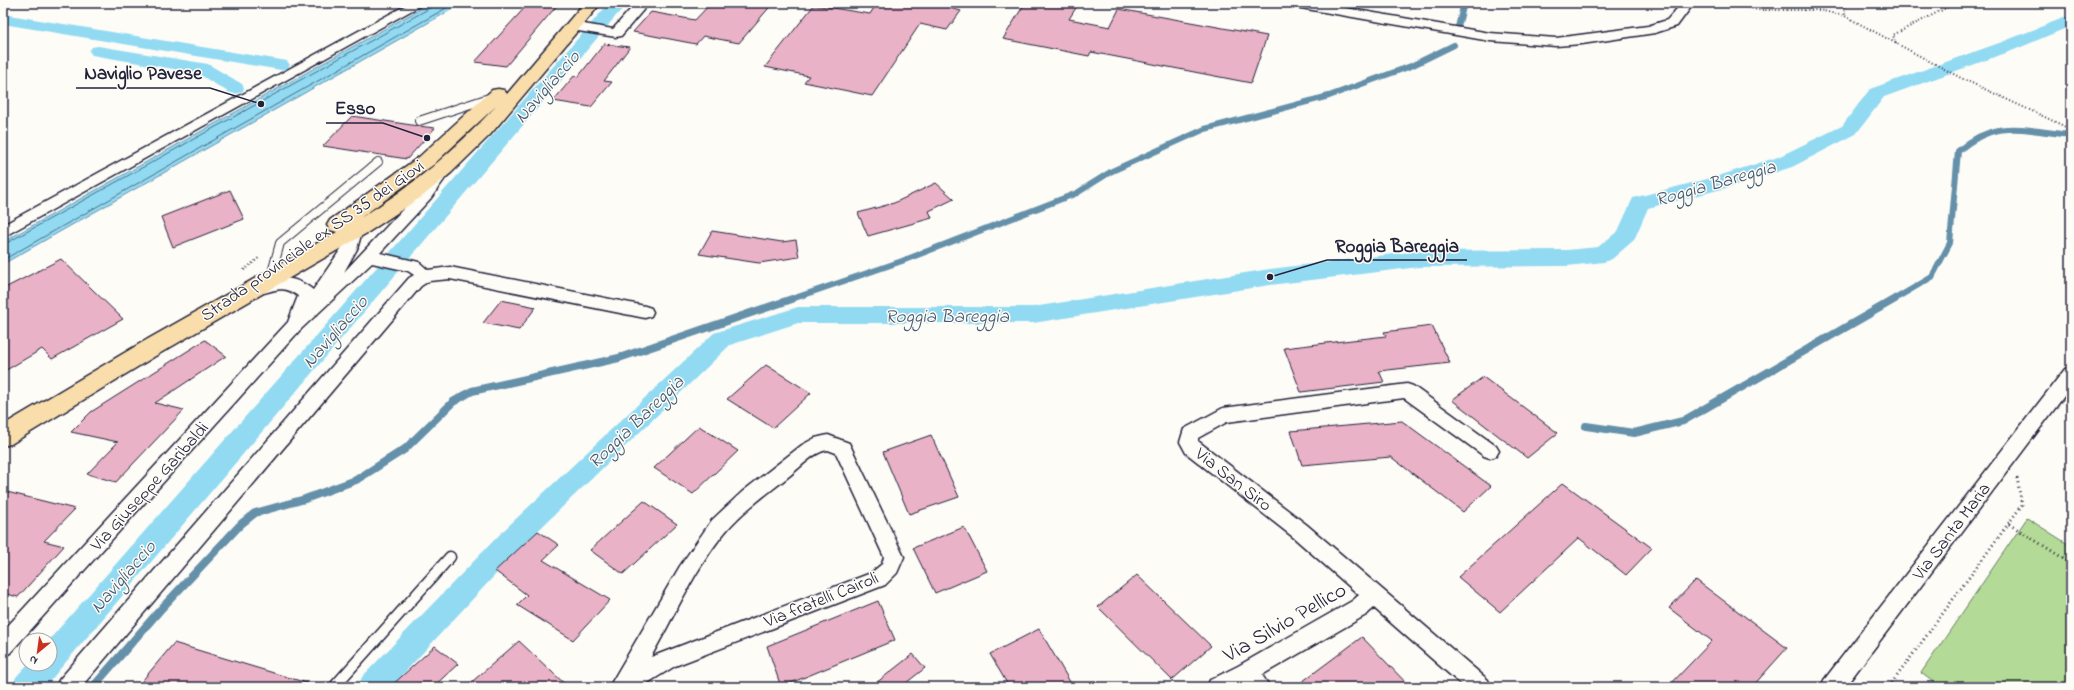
<svg xmlns="http://www.w3.org/2000/svg" width="2074" height="690" font-family="'Indie Flower',sans-serif">
<rect width="100%" height="100%" fill="#fdfcf7"/>
<filter id="ink" filterUnits="userSpaceOnUse"><feTurbulence type="fractalNoise" baseFrequency=".025" numOctaves="2"/><feDisplacementMap in="SourceGraphic" scale="8" xChannelSelector="R" yChannelSelector="G"/><feConvolveMatrix kernelMatrix="1 2 1 2 8 2 1 2 1" color-interpolation-filters="sRGB"/></filter>
<g filter="url(#ink)">
<path fill="#b3da96" stroke="#6a7e68" d="M2027,518l44,28v141h-131l-19,-14z"/>
<path fill="#91daf2" stroke="#6590a9" d="M431,3h32l-460,261v-22z"/>
<g fill="none" stroke-linecap="round" stroke-linejoin="round">
<path stroke="#4e6c84" stroke-width="1" d="M3,245l427,-237 2,-5
M3,260l452,-257"/>
<path stroke="#6590a9" stroke-width="6" d="M1458,27l6,-24
M789,300l113,-39 175,-68 35,-22 93,-42 124,-33 82,-30 43,-21
M1893,300l39,-23 18,-34 8,-92c40,-34 66,-20 113,-16"/>
<path stroke="#6590a9" stroke-width="8" d="M1586,426l48,7 49,-12 212,-122
M93,687l67,-77 81,-86 14,-11 50,-14 51,-19 49,-31 48,-47 19,-11 147,-33 173,-59"/>
<path fill="#91daf2" fill-rule="evenodd" d="M609,3h18l-567,666 -15,18h-33l4,-10 12,-13h22l-1,-24z
M3,14l278,46 6,1 3,4 -3,4 -6,1 -278,-46z
M2071,15v11l-57,24 -130,47 -28,37 -64,33 -66,21 -78,20 -14,32 -22,19 -8,3 -37,4 -148,1 -149,18 -237,38h-235l-68,22 -209,202 -130,140h-33l4,-10 141,-146 211,-198 84,-26h235l237,-38 149,-18 148,-1 31,-3 20,-16 15,-33 82,-21 63,-20 64,-31 28,-37 132,-47z
M98,46l110,18 34,20 2,4 -2,4 -7,2 -7,-2 -31,-19 -105,-18 -3,-4 3,-4z"/>
</g>
<path fill="#eab2c6" stroke="#22223b" d="M529,3h30l-53,63 -31,-4z
M711,3h62l-34,40 -36,-7 -7,8 -63,-12 18,-20 44,8z
M877,3h77l-4,5 11,3 -14,19 -27,-6 -48,72 -68,-14 5,-6 -44,-9 49,-62 56,9z
M1025,3h54l-10,16 41,8 9,-18 148,27 -16,47 -160,-31 -2,4 -86,-17z
M604,44l26,3 -26,34 8,1 -21,25 -38,-6 21,-25 4,1z
M352,116l66,10 17,2 -28,31 -84,-13z
M936,183l18,16 -25,12 3,7 -64,18 -10,-23 36,-10z
M230,190l14,29 -71,28 -12,-30z
M712,231l70,11 14,-2 3,17 -40,6 -60,-9z
M61,259l62,60 -71,40 -10,-10 -39,23v-83z
M501,300l35,7 -17,23 -36,-7z
M1432,326l18,37 -71,8 5,11 -83,10 -17,-44 102,-12 -2,-4z
M205,340l21,16 -71,47 29,7 -68,72 -29,-8 31,-32 -47,-10 20,-20z
M766,365l45,28 -38,35 -46,-29z
M1483,377l75,56 -31,25 -75,-58z
M1402,421l89,65 -28,26 -72,-55 -89,8 -11,-34z
M699,426l39,25 -45,43 -39,-26z
M931,435l28,62 -50,17 -26,-62z
M1563,483l89,65 -26,27 -47,-37 -79,74 -42,-35z
M3,491l72,18 -31,32 20,5 -46,51 -15,-4z
M644,501l33,23 -54,50 -33,-24z
M964,527l23,44 -52,22 -22,-45z
M538,531l21,14 -16,15 67,40 -37,40 -56,-35 10,-10 -32,-24z
M1137,575l74,71 -39,34 -74,-73z
M1696,580l91,68 -35,39h-84l44,-46 -43,-33z
M878,601l17,39 -114,47 -14,-41z
M1039,629l34,58h-64l-19,-33z
M1362,637l48,50h-115z
M519,641l49,46h-102z
M174,643l133,40 -1,4h-169z
M435,646l23,18 -25,23h-43z
M913,654l12,14 -24,19h-30z"/>
<g fill="none" stroke-linecap="round" stroke-linejoin="round">
<defs>
<path id="service-far1" d="M419,121l73,-24
M273,269l7,-26 98,-81"/>
<path id="service" d="M334,687l116,-130"/>
<path id="minor" d="M410,3h15l-422,234v-12z
M636,3h13l-28,33 -5,1 -44,-7 -6,-4 6,-4 41,7z
M1289,3h28l173,30 66,5 92,-12 19,-6 15,-17h12l-17,23 -22,7 -73,11 -26,2 -66,-5 -195,-34z
M441,169l5,2 2,3 -2,3 -15,21 -51,55 39,9 9,8 22,-3 195,39 6,2 2,4 -2,4 -6,2 -195,-39 -21,2 -8,5 -340,401h-25l3,-7 350,-402 5,-3 -6,-4 -36,-8 -72,67 -290,323 -7,3v-25l285,-309 10,-26c-22,-16 -28,2 -46,-4l-2,-4 2,-4c23,-8 42,-10 61,6l28,-41 11,-32 5,-1 5,1 3,4 -8,28 -13,23 77,-82 15,-19z
M2071,367v20l-226,300h-24l3,-7 241,-311z
M1407,384l6,2 83,60 3,5 -3,5 -6,2 -6,-2 -80,-58 -177,24 -29,16v3l109,84 181,155 3,7h-27l-90,-79 -8,7 -104,60 8,12h-25l-2,-2 -3,2h-33l3,-7 28,-14 114,-65 7,-6 -66,-58 -107,-84 -6,-11 4,-13 39,-21z
M828,435l21,8 55,114 -7,16 -12,12 -210,81 -34,21h-32l71,-121 32,-46 30,-28 60,-47 13,-7zM828,450l8,3 48,104 -2,7 -11,9 -220,84c24,-42 44,-89 75,-126 18,-21 41,-37 62,-54 12,-9 25,-25 40,-27z"/>
<path id="primary" d="M584,3h17l-111,132 -39,38 -27,22 -57,38 -210,122 -146,89 -8,2v-21l138,-82 196,-111 -7,-2 -3,-5 3,-5 89,-63 73,-67 6,-1 6,1 3,4zM496,106c-41,44 -84,81 -136,112l73,-53z"/>
</defs>
<use href="#service-far1" stroke="#22223b" stroke-width="10"/>
<use href="#service" stroke="#22223b" stroke-width="13"/>
<use href="#minor" stroke="#22223b" stroke-width="3"/>
<use href="#primary" stroke="#22223b" stroke-width="3"/>
<path stroke="#22223b" stroke-width="2" stroke-dasharray="1 2.5" stroke-linecap="butt" d="M1735,3l22,7h62l26,6 116,62 103,48 7,6
M1844,3l1,13
M1896,44l-3,-9 63,-32
M244,270l16,-13"/>
<path stroke="#22223b" stroke-width="3" stroke-dasharray="1 3.5" stroke-linecap="butt" d="M2009,524l62,39
M1889,687l133,-182 -5,-27"/>
<use href="#service-far1" stroke="#fdfcf7" stroke-width="8"/>
<use href="#service" stroke="#fdfcf7" stroke-width="10"/>
<use href="#minor" fill="#fdfcf7" fill-rule="evenodd"/>
<use href="#primary" fill="#f9deab" fill-rule="evenodd"/>
</g>
</g>
<g text-anchor="middle" stroke-width="3" stroke-linejoin="round" paint-order="stroke">
<g font-size="18" fill="#22223b" stroke="#fdfcf7">
<text transform="translate(312 240) rotate(-35)" y="6">Strada provinciale ex SS 35 dei Giovi</text>
<text transform="translate(1234 479) rotate(38)" y="6">Via San Siro</text>
<text transform="translate(149 486) rotate(-48)" y="6">Via Giuseppe Garibaldi</text>
<text transform="translate(1951 531) rotate(-53)" y="6">Via Santa Maria</text>
<text transform="translate(821 599) rotate(-22)" y="6">Via fratelli Cairoli</text>
</g>
<g font-size="19" font-style="italic" fill="#435972" stroke="#fdfcf7">
<text transform="translate(546 86) rotate(-49)" y="7">Navigliaccio</text>
<text transform="translate(1715 182) rotate(-16)" y="7">Roggia Bareggia</text>
<text x="947" y="322">Roggia Bareggia</text>
<text transform="translate(334 331) rotate(-49)" y="7">Navigliaccio</text>
<text transform="translate(635 421) rotate(-44)" y="7">Roggia Bareggia</text>
<text transform="translate(122 576) rotate(-49)" y="7">Navigliaccio</text>
</g>
<g font-size="22" fill="#22223b" stroke="#fdfcf7">
<text transform="translate(1284 621) rotate(-30)" y="8">Via Silvio Pellico</text>
</g>
</g>
<path fill="none" stroke="#22223b" stroke-width="1.5" d="M261 104L210 88H76M427 138L383 123H326M1270 277L1327 260H1467"/>
<g fill="#22223b" stroke="#fdfcf7" stroke-width="1.5">
<circle cx="261" cy="104" r="4"/>
<circle cx="427" cy="138" r="4"/>
<circle cx="1270" cy="277" r="4"/>
</g>
<g font-size="19" text-anchor="middle" font-weight="bold" fill="#22223b" stroke="#fdfcf7" stroke-width="3" stroke-linejoin="round" paint-order="stroke">
<text x="143" y="79">Naviglio Pavese</text>
<text x="355" y="114">Esso</text>
<text x="1397" y="252">Roggia Bareggia</text>
</g>
<rect width="2074" height="690" fill="none" stroke="#fdfcf7" stroke-width="16"/>
<rect x="8" y="8" width="2058" height="674" fill="none" stroke="#22223b" stroke-width="1.5" filter="url(#ink)"/>
<g transform="translate(38 652) rotate(209)"><circle r="19" fill="#fdfcf7" stroke="#a5a5ac"/>
<path d="M0-3L7 15L0 10L-7 15Z" fill="#c8321e"/>
<text y="-6" font-size="11" font-weight="bold" text-anchor="middle" fill="#22223b">N</text>
</g>
</svg>
